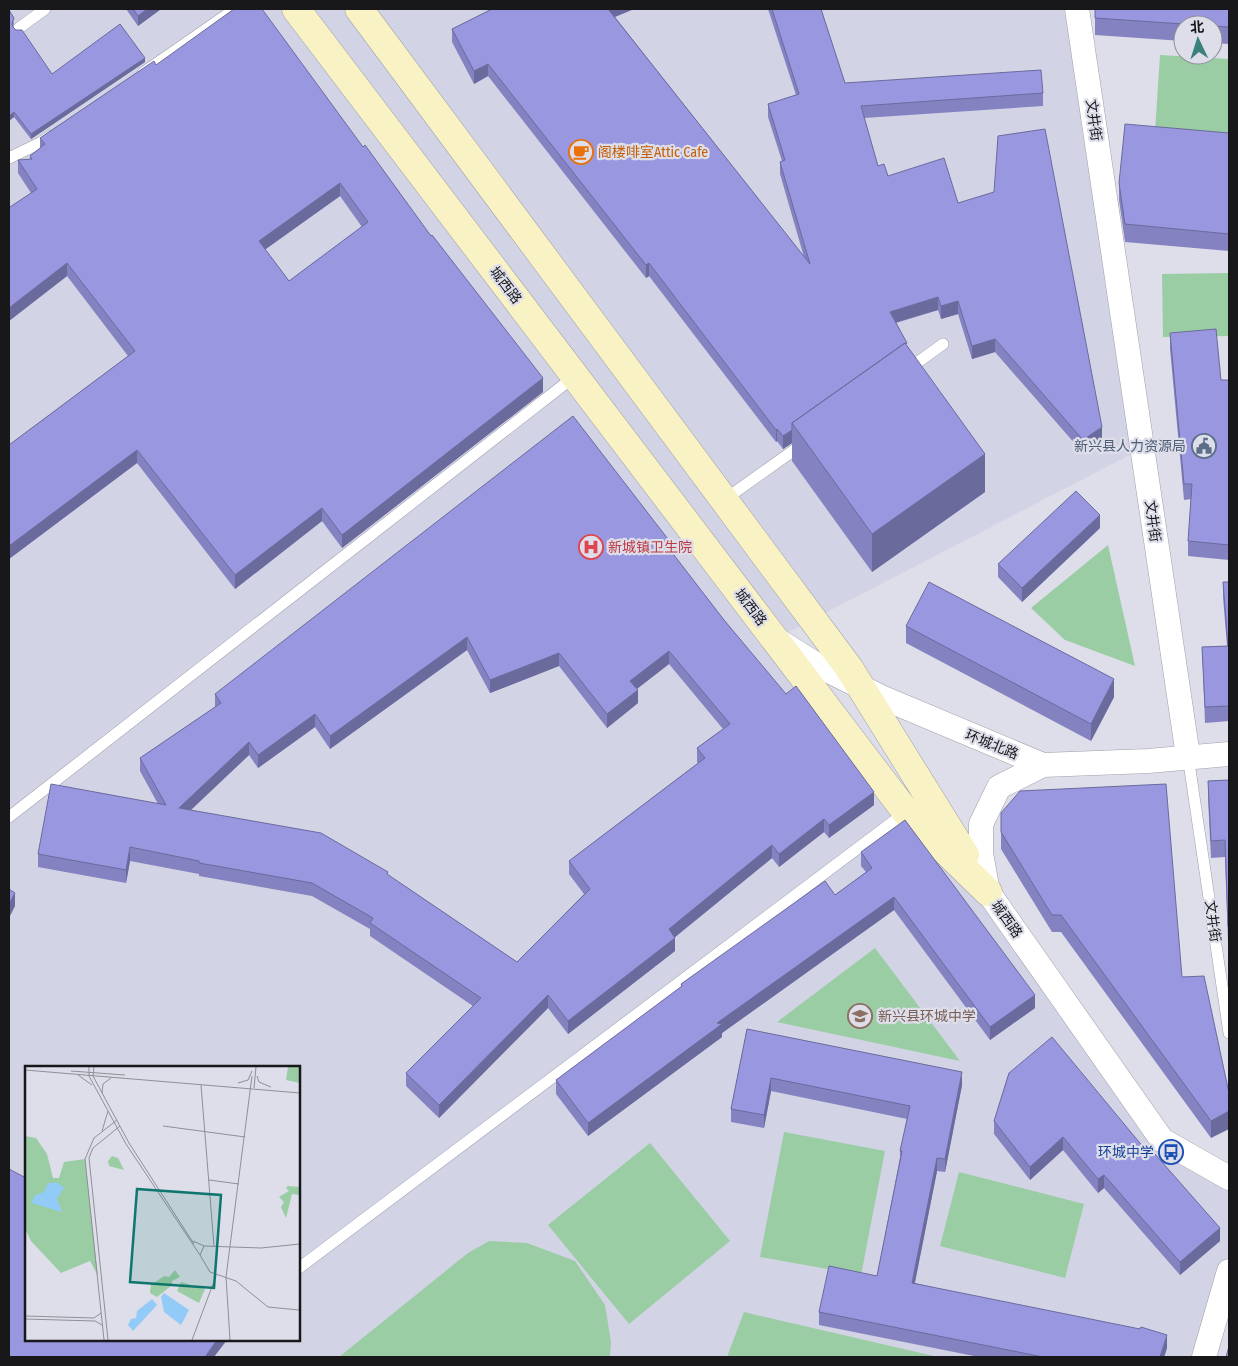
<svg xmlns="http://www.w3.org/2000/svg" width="1238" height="1366" font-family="'Fira Sans Condensed','Noto Sans SC',sans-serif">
<rect width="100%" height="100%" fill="#dddee9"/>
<path fill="#d2d3e5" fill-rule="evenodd" d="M9,9h1068l66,439 -368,191 213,253 174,248 67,38v93l-25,86h-1195zM26,1067h273v273h-273z"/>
<path fill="#9acda3" d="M1160,55l69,4v77l-74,-4z
M1229,273v63l-66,1 -1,-63z
M1108,545l27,121 -70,-26 -34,-32z
M875,948l85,113 -183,-39z
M784,1132l101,19 -24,124 -101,-18z
M650,1143l80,98 -101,83 -81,-99z
M959,1172l125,32 -19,74 -125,-32z
M489,1241l38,2 48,18 30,44 6,37 -1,15h-271l129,-104z
M744,1312l194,45h-211z"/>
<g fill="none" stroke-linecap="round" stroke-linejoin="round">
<defs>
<path id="lane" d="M19,28l26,-19
M143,73l92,-64
M9,158l31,-15 11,-7
M907,370l36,-26
M724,500l80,-57
M1188,756l41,277
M9,817l566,-441
M299,1268l607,-456"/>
<path id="street" d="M1077,9l111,747
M779,641l38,24 64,32 162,68 105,-4 81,-7
M1043,765l-44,22 -18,37v29l7,39 174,248 67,38
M1204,1357l25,-86"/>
<path id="secondary" d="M296,9l610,803 82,80
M359,9l490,659 116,187"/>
</defs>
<use href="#lane" stroke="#9f9fa9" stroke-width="12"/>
<use href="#street" stroke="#9f9fa9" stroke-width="25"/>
<use href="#secondary" stroke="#9f9fa9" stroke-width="29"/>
<use href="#lane" stroke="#fff" stroke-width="11"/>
<use href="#street" stroke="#fff" stroke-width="24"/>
<use href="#secondary" stroke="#f8f2c5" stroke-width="28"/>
</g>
<path fill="#8482c1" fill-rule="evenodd" d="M126,9h35l-23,17z
M492,9h142l-19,8 189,240 -24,-83v-12l2,-1 -14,-44v-13l28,-9 -28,-86h53l24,74 198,10v13l-179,12 14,48 10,10 70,27 144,237 -19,13 -88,-101 -23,7 -14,-45 -17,5 -3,-9 -42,13 11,23 78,146 -113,80 -80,-111v-18l-9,6 -6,-8 -1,1 -127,-166 -3,2 -158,-202 -14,8 -22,-42v-13z
M1229,9v35l-16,-1v-18h-30v16l-88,-6v-17z
M9,10l5,13 -1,4 39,47 93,-12 -114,77 -17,-22 -5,4z
M156,65l207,82 180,245 -201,156 -20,-27 -87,68 -98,-126 -128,96v-114l119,-89 -61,-80 -58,45v-116l1,2 21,-14 -13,-20v-13l12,-1v-3l10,-8v-10zM340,196l22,31 -73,54 -24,-32z
M1229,133v118l-104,-9 -6,-42v-17z
M1170,333l51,47h8v180l-41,-4v-15l3,-42 -7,1 -14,-151z
M1100,528l-78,74 -24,-25v-13z
M671,552l53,68 150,185 -45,33 -5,-6 -45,35 -7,-9 -97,79v14l-107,83 -20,-26 -109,110 -33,-32v-13l67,-67 -103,-70v-7l-58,-33 -113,-20v-2l-69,-13 -4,22 -88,-16v-13l120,-50 -18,-33v-13l75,-51v-13zM467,650l23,43 69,-27 48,62 31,-25 -1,-14 32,-25 54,65 -26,19v14l1,1 -129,98v13l15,20 -67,68 -129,-87 -197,-65 58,-55 9,13 57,-41 15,22z
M1223,582h6v139l-24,2 -3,-76 25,-1 -4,-49z
M906,626l208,71 -23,44 -185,-98z
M1229,780v163h-1l-3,-86 -14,1 -3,-60v-17z
M1001,813l181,164 47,116 -18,45 -150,-206h-9l-51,-83z
M861,852l174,156 -45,32 -96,-130 -172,123v4l-134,99 -32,-42v-14l125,-92v-4l154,-89 31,-23 -5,-6z
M747,1029l215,56 -17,87 -8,-1 -22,112 252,65 -3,9h-185l-160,-32v-13l58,-36 23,-118v-7l7,-32 -136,-28 -7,37 -33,-6v-13z
M1009,1073l211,168 -40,34 -76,-87 -6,5 -35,-43 -33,30 -36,-46v-13z"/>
<path fill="#6b6a9d" d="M147,9h14l-23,17v-10z
M607,9h27l-27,11z
M145,58v4l-114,77v-5z
M488,64v12l-14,8v-13z
M14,112v5l-5,4v-5z
M340,183v13l-81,58v-13z
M67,263v13l-58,45v-13z
M649,263v13l-3,2v-13z
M938,297v13l-48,14v-12z
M958,301v13l-17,5v-13z
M995,339v13l-23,7v-13z
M543,378v14l-201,156v-13z
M1102,427v13l-19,13v-13z
M777,429v12l-1,1v-12z
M792,430v13l-9,6v-13z
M137,450v13l-128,96v-13z
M985,454v38l-113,80v-38z
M322,508v13l-87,68v-14z
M1100,515v13l-78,74v-14z
M671,543v13l-4,-10z
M467,637v13l-137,99v-13z
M669,651v13l-39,30v-13z
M559,653v13l-69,27v-13z
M1114,679v18l-23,44v-17z
M638,690v13l-31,25v-14z
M315,714v13l-57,41v-13z
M249,742v13l-70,66v-13z
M874,792v13l-45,33v-13z
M824,819v13l-45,35v-13z
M772,845v13l-103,84v-13z
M130,847v14l-4,22v-13z
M15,893v13l-6,12v-14z
M894,897v13l-172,123v4l-134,99v-13l129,-100z
M675,938v13l-107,83v-13z
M548,995v13l-109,110v-13z
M1035,995v13l-45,32v-13z
M962,1072v13l-17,87v-13z
M771,1078v13l-7,37v-13z
M1229,1111v18l-18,9v-17z
M1063,1137v13l-33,30v-13z
M937,1158v13l-25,125v-13z
M1104,1175v13l-6,5v-14z
M1220,1228v13l-40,34v-13z
M1167,1335v13l-3,9h-4z
M217,1340h10l-13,17h-9z"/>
<path fill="#9997e0" stroke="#6b6a9d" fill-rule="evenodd" d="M133,9h14l-9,7z
M234,9h28l101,138 2,-2 66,91 1,-1 111,143 -201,157 -20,-27 -87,67 -98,-125 -128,96v-101l126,-94 -68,-88 -58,45v-103l1,2 27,-18 -19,-29 14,-1 -2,-3 15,-12 -5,-6 114,-77 2,4zM340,183l28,39 -79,59 -30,-40z
M492,9h116l202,255 -30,-102 5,-2 -17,-56 31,-10 -27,-85h49l24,74 196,-13 2,23 -182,13 17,60 6,-2 4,12 56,-18 14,45 36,-11 4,-56 47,-7 57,298 -19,13 -88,-101 -23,7 -14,-45 -17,5 -3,-9 -48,15 17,31 -1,1 -1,-1 -113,80v7l-9,6 -6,-7 -1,1 -127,-167 -3,2 -158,-201 -14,7 -22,-42z
M1095,9h134v18l-16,-1v-1h-15l-103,-7z
M9,10l5,8 -2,6 1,3 3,3h6l30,44 68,-50 25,34 -114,76 -17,-22 -5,4z
M1125,124l104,9v101l-104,-10 -6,-41z
M1216,329l5,51h8v165l-41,-4 4,-57h-8l-14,-151z
M905,343l80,111 -113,80 -80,-111z
M573,416l98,127 -4,3 57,74 62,74 10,-8 78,106 -45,33 -5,-6 -45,35 -7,-9 -103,84 6,9 -107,83 -20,-26 -109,110 -33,-32 75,-75 -111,-75 3,-5 -61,-35 -113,-20v-2l-69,-14 -4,23 -88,-16 13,-70 115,21 -26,-47 81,-55 -6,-9zM467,637l23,43 69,-27 48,61 31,-24 -8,-9 39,-30 61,73 -33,24 8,10 -136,103 21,28 -73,73 -130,-88 1,-2 -67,-39 -142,-25 70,-66 9,13 57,-41 15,22z
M1076,491l24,24 -78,73 -24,-24z
M929,582l185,97 -23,45 -185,-98z
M1223,582h6v124l-24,1 -3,-60 26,-1z
M1229,780v146h-1l-3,-86 -14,1 -3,-60z
M1166,784l16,193 22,-1 25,117v18l-18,10 -150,-206h-9l-51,-83v-19l19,-22z
M905,820l130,175 -45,32 -96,-130 -177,126 5,1 -134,99 -32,-43 126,-94 -1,-2 144,-103 10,14 37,-27 -11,-16z
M9,889l6,4 -6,11z
M747,1029l215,43 -17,87 -8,-1 -25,125 228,46 1,-2 26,8 -7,22h-117l-224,-45 10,-46 48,10 25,-125h-2l10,-45 -139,-28 -7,37 -33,-6z
M1052,1037l92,111 3,-3 73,83 -40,34 -76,-87 -6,4 -35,-42 -33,30 -36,-46 15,-48z
M9,1169l17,9v162h191l-12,17h-196z
M1229,1346v11h-3z"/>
<defs>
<symbol id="cafe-ring" viewBox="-11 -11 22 22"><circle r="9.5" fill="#dddee9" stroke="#e8710a" stroke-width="1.5"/><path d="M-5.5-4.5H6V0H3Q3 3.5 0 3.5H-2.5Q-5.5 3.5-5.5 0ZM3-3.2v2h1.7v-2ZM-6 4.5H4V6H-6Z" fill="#e8710a"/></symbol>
<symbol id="civic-ring" viewBox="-11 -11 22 22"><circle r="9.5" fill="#dddee9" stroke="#5c6f8a" stroke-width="1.5"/><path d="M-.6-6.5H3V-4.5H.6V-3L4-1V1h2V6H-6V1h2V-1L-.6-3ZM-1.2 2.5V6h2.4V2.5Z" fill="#5c6f8a"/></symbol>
<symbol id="hospital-ring" viewBox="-11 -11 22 22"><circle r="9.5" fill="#dddee9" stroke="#e0444e" stroke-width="1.5"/><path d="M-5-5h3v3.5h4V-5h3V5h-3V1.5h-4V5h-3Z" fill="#e0444e"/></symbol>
<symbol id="school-ring" viewBox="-11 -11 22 22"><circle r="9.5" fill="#dddee9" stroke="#8d6e63" stroke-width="1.5"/><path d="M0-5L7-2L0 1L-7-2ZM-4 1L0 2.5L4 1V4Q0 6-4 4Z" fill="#8d6e63"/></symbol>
<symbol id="bus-ring" viewBox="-11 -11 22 22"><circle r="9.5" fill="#dddee9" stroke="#1a4fb4" stroke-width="1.5"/><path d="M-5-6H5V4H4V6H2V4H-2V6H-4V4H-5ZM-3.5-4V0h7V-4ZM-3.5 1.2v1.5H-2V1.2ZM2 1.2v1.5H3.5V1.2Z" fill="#1a4fb4"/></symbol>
</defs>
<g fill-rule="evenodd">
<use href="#cafe-ring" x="567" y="138" width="28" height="28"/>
<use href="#civic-ring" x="1190" y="432" width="28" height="28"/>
<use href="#hospital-ring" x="577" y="533" width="28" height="28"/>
<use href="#school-ring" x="846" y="1002" width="28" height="28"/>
<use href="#bus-ring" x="1157" y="1138" width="28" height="28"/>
</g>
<g text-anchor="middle" stroke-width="4.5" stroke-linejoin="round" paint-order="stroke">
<g font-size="14" fill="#18181b" stroke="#dddee9">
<text transform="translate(1094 120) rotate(82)" y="5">文井街</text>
<text transform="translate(506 285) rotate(53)" y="5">城西路</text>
<text transform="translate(1153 521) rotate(82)" y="5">文井街</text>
<text transform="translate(751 607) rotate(53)" y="5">城西路</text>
<text transform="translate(992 744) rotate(22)" y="5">环城北路</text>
<text transform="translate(1007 919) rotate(55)" y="5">城西路</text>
<text transform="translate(1213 921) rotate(82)" y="5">文井街</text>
</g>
<g font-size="14" fill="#c56008" stroke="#dddee9" text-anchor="start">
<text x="598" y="157">阁楼啡室Attic Cafe</text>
</g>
<g font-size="14" fill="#4e5e75" stroke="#dddee9" text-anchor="end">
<text x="1186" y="451">新兴县人力资源局</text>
</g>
<g font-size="14" fill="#be3a42" stroke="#dddee9" text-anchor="start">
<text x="608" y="552">新城镇卫生院</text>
</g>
<g font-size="14" fill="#785e54" stroke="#dddee9" text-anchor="start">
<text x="878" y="1021">新兴县环城中学</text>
</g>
<g font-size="14" fill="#164399" stroke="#dddee9" text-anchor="end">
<text x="1154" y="1157">环城中学</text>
</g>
</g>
<g transform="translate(25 1066)">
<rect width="275" height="275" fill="#dddee9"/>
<path d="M263,1h12v16l-14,-3zM0,70l11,2 11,16 6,24h6l5,-16 21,-3 13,117 -8,-15 -29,12 -30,-32 -6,-12zM87,90l6,2 6,12 -15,-4 -1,-5zM263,120l12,1v8l-8,-1 -6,24 -5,-11 3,-5 -5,-5 10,-6 -3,-3zM150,204l5,7 -8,4v4l-15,12 -7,-4 1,-8 13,-9 5,1zM156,216l24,7 -6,14 -22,-12z" fill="#9acda3"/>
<path d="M23,117h10l6,5 -7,10 5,14 -30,-9 2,-7 10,-4zM139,227l25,17 -8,15 -17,-13 -3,-15zM127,233l5,6 -24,26 -5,-6 3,-6 5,-1 1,-7z" fill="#92cbf7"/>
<path fill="none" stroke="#8e8f97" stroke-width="1" d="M64,1v9l37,68 74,111M69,1l-1,9 36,67 65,101M0,4l275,23M46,5l54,4M53,9l14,10M232,10l2,6 12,5M213,17l10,-3 4,-9M176,19l13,161M229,22l2,-21M77,27l1,-9 8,-6M138,60l82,11M77,65l6,-20M184,114l30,4M168,175l11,5 57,2 39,-4M179,180l-4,9 10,17 26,9 32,26 31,3M275,233v21M0,250l69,2 7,-5M0,253l70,2 7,4M79,274l-19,-181 9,-21 23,-18M83,274l-19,-182 4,-10 27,-22M167,274l24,-64M205,274l-4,-63 26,-201"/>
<path fill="#0f766e" fill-opacity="0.15" stroke="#0f766e" stroke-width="2.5" d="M112,123l84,6 -7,93 -84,-6z"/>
<rect width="275" height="275" fill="none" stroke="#18181b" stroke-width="2.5"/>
</g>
<rect width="1238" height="1366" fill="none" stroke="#18181b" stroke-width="20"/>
<g transform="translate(1198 40) rotate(356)"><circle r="24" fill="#dddee9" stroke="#8e8f97"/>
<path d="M0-4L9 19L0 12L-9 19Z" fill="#3a817b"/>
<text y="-8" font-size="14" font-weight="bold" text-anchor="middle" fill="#18181b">北</text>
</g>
</svg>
